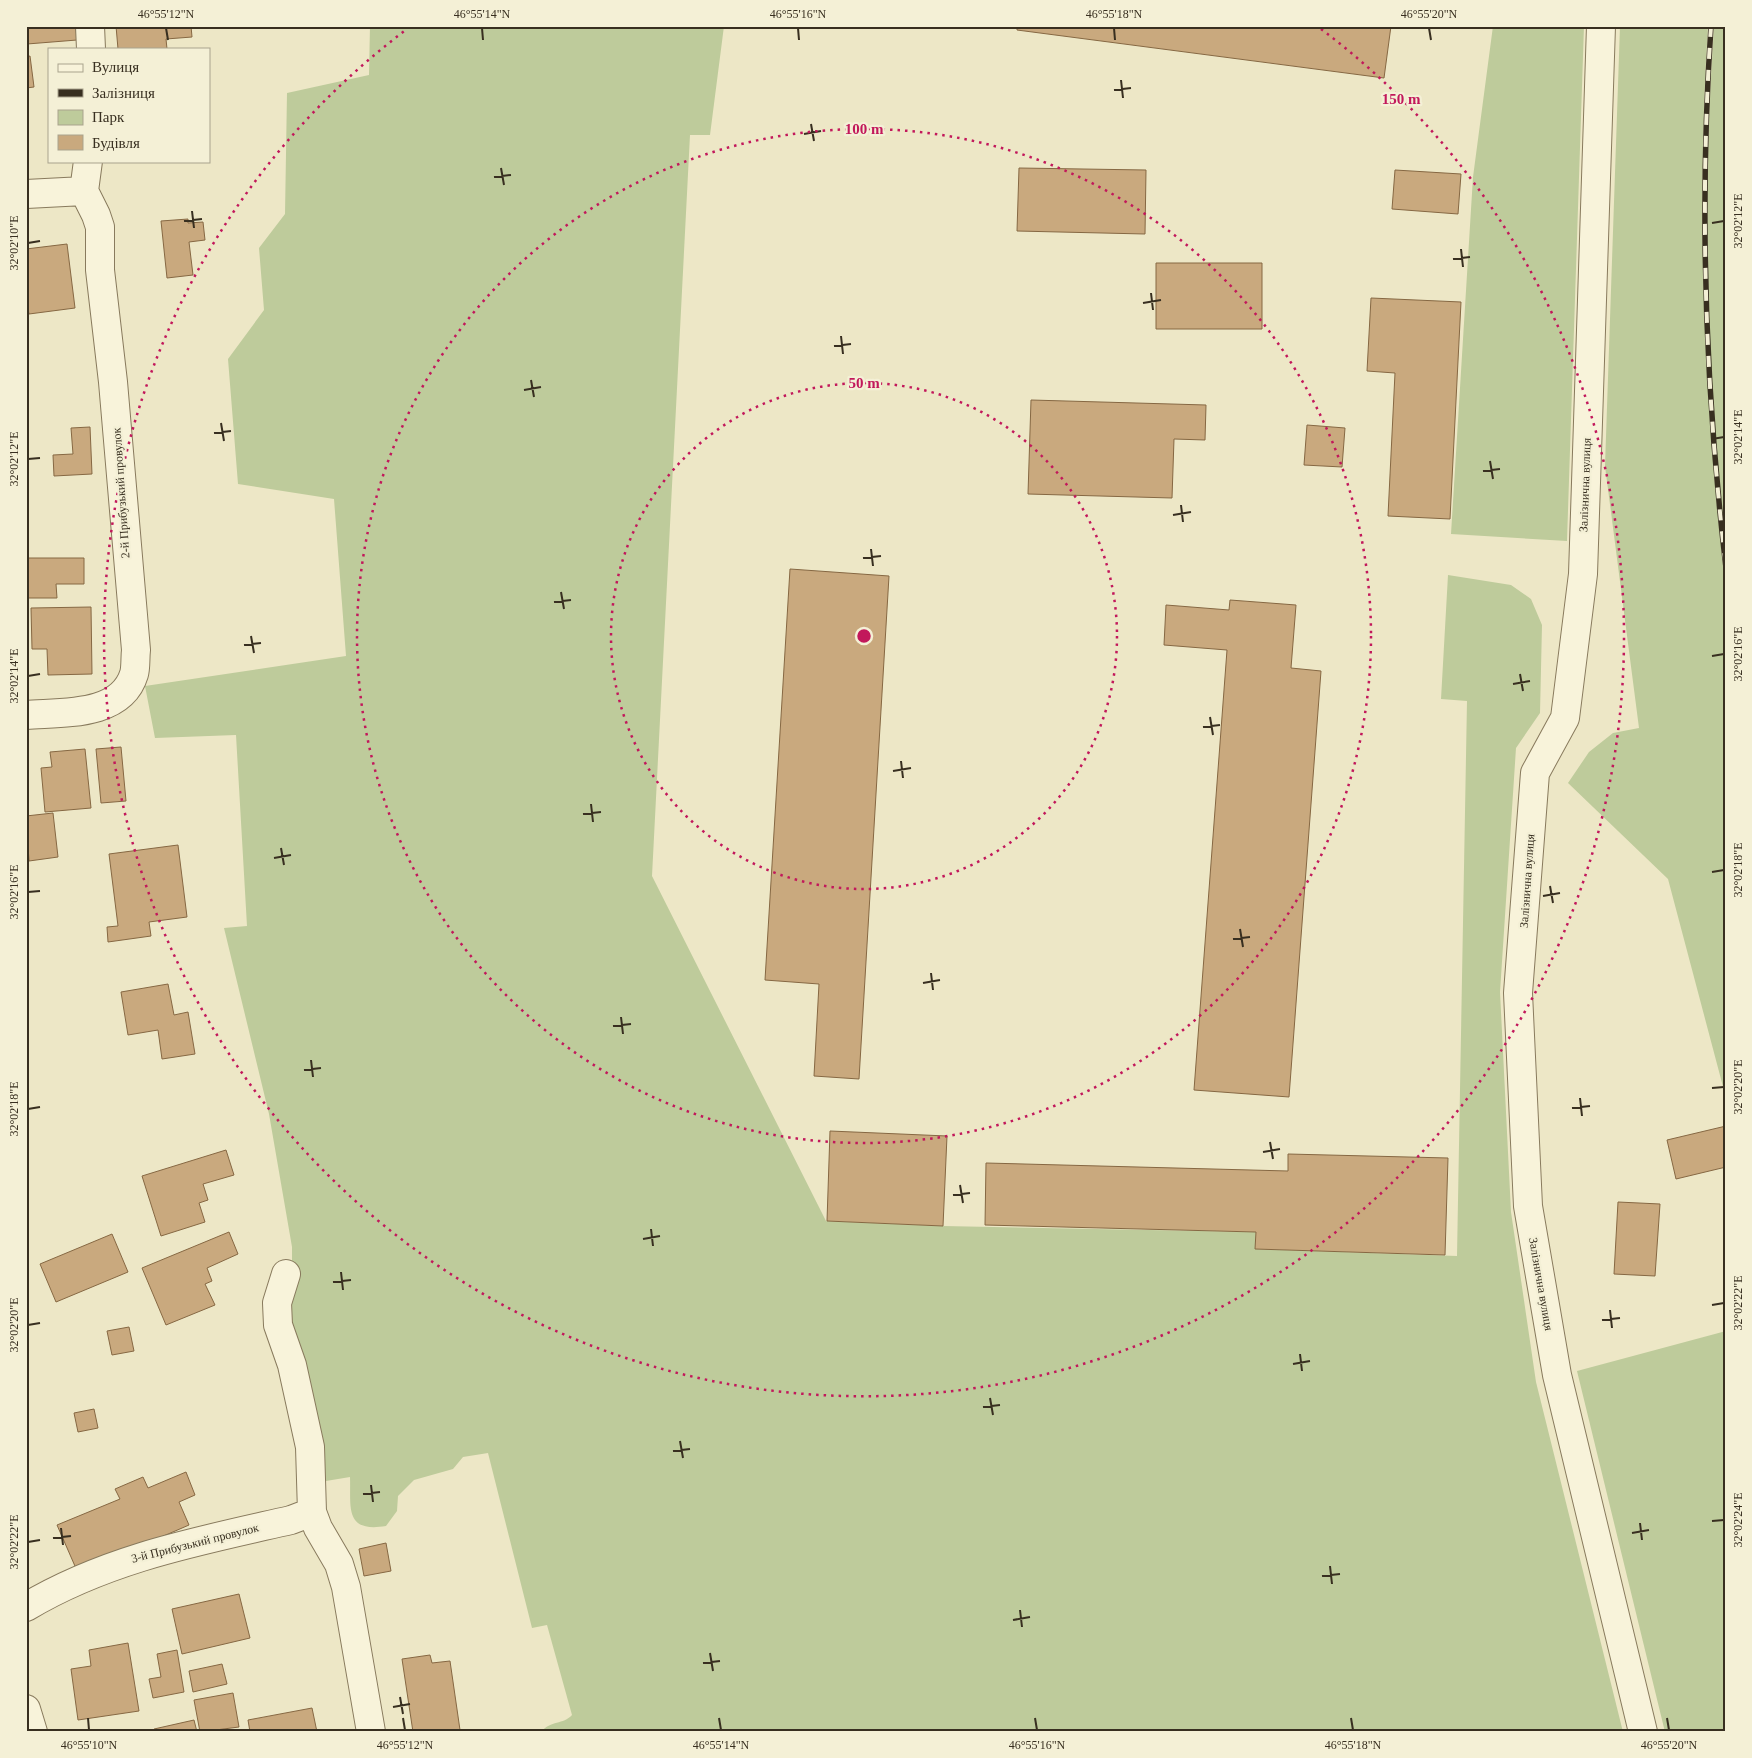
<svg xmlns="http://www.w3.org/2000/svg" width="1752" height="1758" font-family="'Times New Roman',serif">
<rect width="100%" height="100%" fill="#ede7c6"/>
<path fill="#becb9b" d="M370,26h354l-14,109h-20l-38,741 174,345 117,5 313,6v17l201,7 10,-555 -26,-2 7,-124 63,10 20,14 11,26 -2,88 -24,35 -16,244 11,220 25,170 87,350h-1082c10,-12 22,-7 31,-17l-25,-90 -15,3 -44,-175 -25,4 -10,12 -39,11 -16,16 -1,15 -11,15c-42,7 -35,-19 -36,-49l-30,5 -35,-151 7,-56v-28l-23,-133 -45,-186 23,-2 -11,-191 -81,3 -10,-52 201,-30 -12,-157 -96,-15 -10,-125 36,-49 -5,-62 26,-34 2,-121 82,-18z
M1493,26h91l-17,515 -116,-7 22,-357z
M1620,26h88c-12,189 -4,377 18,565v507l-58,-219 -100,-96 21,-31 24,-19 26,-5 -34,-262z
M1714,26h12v521c-21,-172 -24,-348 -12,-521z
M1726,1331v401h-61l-88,-361z"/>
<path fill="#c9a97e" stroke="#866843" d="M26,26h50l1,14 -50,4z
M116,26h75l1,11 -26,2 1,10h-49z
M1017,26h374l-7,52 -367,-48z
M30,56l4,31 -8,1v-31z
M1019,168l127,2 -1,64 -128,-3z
M1395,170l66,4 -3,40 -66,-5z
M188,219v4l15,-1 2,18 -16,2 4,33 -26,3 -6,-57z
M67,244l8,64 -46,6 -3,-16v-49z
M1156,263h106v66h-106z
M1371,298l90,4 -11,217 -62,-3 7,-143 -28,-2z
M1031,400l175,5 -1,35 -31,-1 -2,59 -144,-4z
M1307,425l38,3 -3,39 -38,-2z
M90,427l2,47 -38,2 -1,-21 20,-1 -2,-26z
M26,558h58v26h-28l1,14h-31z
M790,569l99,7 -30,503 -45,-3 5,-92 -54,-4z
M1230,600l66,5 -5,63 30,3 -32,426 -95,-7 33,-440 -63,-5 2,-40 63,5z
M91,607l1,67 -44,1 -1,-26h-15l-1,-41z
M121,747l5,54 -25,2 -5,-54z
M85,749l6,59 -46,4 -4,-44 11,-1 -2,-15z
M53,813l5,44 -29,4 -3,-45z
M178,845l9,72 -38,5 2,14 -43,6 -1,-15 11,-1 -9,-72z
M168,984l6,31 14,-3 7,42 -33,5 -4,-29 -30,5 -7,-43z
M1726,1126v41l-50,12 -9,-39z
M830,1131l117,5 -4,90 -116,-5z
M226,1150l8,25 -31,9 5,16 -9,3 6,19 -44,14 -19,-60z
M1288,1154l160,4 -3,97 -190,-6 1,-17 -271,-7 1,-62 302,8z
M1618,1202l42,2 -5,72 -41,-2z
M229,1232l9,22 -31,14 5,13 -7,3 10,21 -49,20 -24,-57z
M112,1234l16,38 -72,30 -16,-38z
M129,1327l5,24 -22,4 -5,-24z
M94,1409l4,19 -20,4 -4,-19z
M186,1472l9,23 -16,7 10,23 -111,48 -21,-48 63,-26 -5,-10 28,-12 5,11z
M386,1543l5,28 -27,5 -5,-27z
M239,1594l11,44 -68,16 -10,-45z
M128,1643l11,68 -61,9 -7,-51 20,-3 -2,-16z
M177,1650l7,42 -31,6 -4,-19 12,-2 -4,-23z
M430,1655l2,8 18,-2 10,69 -47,2 -11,-73z
M222,1664l5,20 -34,8 -4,-21z
M233,1693l6,34 -39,5 -6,-32z
M312,1708l5,24h-67l-2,-12z
M194,1720l3,12h-42l-1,-3z"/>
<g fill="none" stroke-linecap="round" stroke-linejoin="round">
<defs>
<path id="street" d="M90,26l1,23
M1601,26l-18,548 -18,144 -30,55 -17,220 10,213 29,169 86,357
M26,194l58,-3
M26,715c36,-3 95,2 108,-41 2,-7 1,-16 2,-24l-23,-268 -13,-112v-43l-4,-12 -12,-24 4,-30
M286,1274l-9,29 1,22 14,40 18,82 2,65 6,16 21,36 7,23 25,145
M26,1607c82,-49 173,-66 265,-87l21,-8
M26,1709l7,23"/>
</defs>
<use href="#street" stroke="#887a5d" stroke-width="30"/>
<use href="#street" stroke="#f8f3da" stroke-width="28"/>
<defs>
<path id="rail" d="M1711,26c-12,181 -6,362 15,542"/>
</defs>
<use href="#rail" stroke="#382f20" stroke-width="5.5"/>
<use href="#rail" stroke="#f4f0d6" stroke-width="4" stroke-dasharray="11" stroke-linecap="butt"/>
</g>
<path fill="none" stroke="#382f20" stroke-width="2" d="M166,28l2,12M482,28l1,12M798,28l1,12M1114,28l1,12M1429,28l2,12M1121,80l2,18M1114,90l17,-2M811,124l3,17M804,134l17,-3M501,168l3,17M494,177l17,-2M192,211l2,17M184,221l18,-2M1712,223l12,-2M28,243l12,-2M1461,249l2,18M1453,259l17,-2M1151,293l2,17M1143,303l18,-3M841,336l2,18M834,346l17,-2M531,380l3,17M524,390l17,-3M221,423l3,18M214,433l17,-2M1712,439l12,-2M28,459l12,-1M1490,461l3,18M1483,471l17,-2M1181,505l2,17M1173,515l18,-3M871,549l2,17M863,558l18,-2M561,592l3,17M554,602l17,-2M251,636l3,17M244,645l17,-2M1712,656l12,-2M1520,674l3,17M28,676l12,-2M1513,684l17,-3M1210,717l3,18M1203,727l17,-2M901,761l2,17M893,771l18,-3M591,804l2,18M583,814l18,-2M281,848l3,17M274,858l17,-3M1712,872l12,-2M1550,886l3,17M28,892l12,-1M1543,896l17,-3M1240,929l3,18M1233,939l17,-2M931,973l2,17M923,983l17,-3M621,1017l2,17M613,1026l18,-2M311,1060l2,17M304,1070l17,-2M1712,1088l12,-1M1580,1098l2,18M1572,1108l18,-2M28,1109l12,-2M1270,1142l3,17M1263,1152l17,-3M960,1185l3,18M953,1195l17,-2M651,1229l2,17M643,1239l17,-3M341,1272l2,18M333,1282l18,-2M1712,1305l12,-2M1610,1310l2,18M1602,1320l18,-2M28,1325l12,-2M1300,1354l2,17M1293,1364l17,-3M990,1398l3,17M983,1407l17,-2M680,1441l3,17M673,1451l17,-2M371,1485l2,17M363,1494l17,-2M1712,1521l12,-1M1640,1523l2,17M61,1528l2,17M1632,1533l17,-3M53,1538l18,-2M28,1542l12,-2M1330,1566l2,18M1322,1576l18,-2M1020,1610l2,17M1013,1620l17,-3M710,1653l3,18M703,1663l17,-2M400,1697l3,17M393,1707l17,-3M88,1718l1,12M403,1718l2,12M719,1718l2,12M1035,1718l2,12M1351,1718l2,12M1667,1718l2,12"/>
<g fill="none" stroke="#c2185b" stroke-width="2.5" stroke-dasharray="2.5 5">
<circle cx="864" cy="636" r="253"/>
<circle cx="864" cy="636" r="507"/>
<path d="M1321 29A760 760 0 1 1 407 29"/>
</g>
<g text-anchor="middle" stroke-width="4.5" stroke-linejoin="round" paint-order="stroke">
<g font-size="12" fill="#382f20" stroke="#f4f0d6">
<text transform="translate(1585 485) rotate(-88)" y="4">Залізнична вулиця</text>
<text transform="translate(121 493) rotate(-94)" y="4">2-й Прибузький провулок</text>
<text transform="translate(1527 881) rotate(-86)" y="4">Залізнична вулиця</text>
<text transform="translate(1541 1284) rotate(80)" y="4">Залізнична вулиця</text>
<text transform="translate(195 1543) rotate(-14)" y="4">3-й Прибузький провулок</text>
</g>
</g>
<circle cx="864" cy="636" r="8" fill="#c2185b" stroke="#f4f0d6" stroke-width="2.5"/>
<g font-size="15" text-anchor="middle" font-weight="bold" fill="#c2185b" stroke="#f4f0d6" stroke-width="4.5" stroke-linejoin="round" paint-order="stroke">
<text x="1401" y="104">150 m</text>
<text x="864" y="134">100 m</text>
<text x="864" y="388">50 m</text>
</g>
<rect width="1752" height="1758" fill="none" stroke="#f4f0d6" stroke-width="55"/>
<rect x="48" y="48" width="162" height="115" fill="#f4f0d6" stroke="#a9a38d"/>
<rect x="58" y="64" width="25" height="8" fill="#f8f3da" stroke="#a9a38d"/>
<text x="92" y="72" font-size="15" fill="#382f20">Вулиця</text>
<rect x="58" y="89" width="25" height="8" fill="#382f20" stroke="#a9a38d"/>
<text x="92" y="98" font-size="15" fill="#382f20">Залізниця</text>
<rect x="58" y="110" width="25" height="15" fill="#becb9b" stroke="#a9a38d"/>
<text x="92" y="122" font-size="15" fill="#382f20">Парк</text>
<rect x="58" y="135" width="25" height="15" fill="#c9a97e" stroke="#a9a38d"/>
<text x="92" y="148" font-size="15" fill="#382f20">Будівля</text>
<rect x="28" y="28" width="1696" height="1702" fill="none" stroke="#382f20" stroke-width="2"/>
<g font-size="12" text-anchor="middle" fill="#382f20">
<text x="166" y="18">46°55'12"N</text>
<text x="482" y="18">46°55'14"N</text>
<text x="798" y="18">46°55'16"N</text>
<text x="1114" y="18">46°55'18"N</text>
<text x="1429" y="18">46°55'20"N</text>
<text transform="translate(1738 221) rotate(-90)" y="4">32°02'12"E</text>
<text transform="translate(14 243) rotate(-90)" y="4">32°02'10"E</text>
<text transform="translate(1738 437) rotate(-90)" y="4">32°02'14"E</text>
<text transform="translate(14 459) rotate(-90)" y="4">32°02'12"E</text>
<text transform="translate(1738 654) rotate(-90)" y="4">32°02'16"E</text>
<text transform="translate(14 676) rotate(-90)" y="4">32°02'14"E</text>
<text transform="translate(1738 870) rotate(-90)" y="4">32°02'18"E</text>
<text transform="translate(14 892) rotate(-90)" y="4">32°02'16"E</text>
<text transform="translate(1738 1087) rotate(-90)" y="4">32°02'20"E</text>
<text transform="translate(14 1109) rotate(-90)" y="4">32°02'18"E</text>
<text transform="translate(1738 1303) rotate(-90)" y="4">32°02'22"E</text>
<text transform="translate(14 1325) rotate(-90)" y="4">32°02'20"E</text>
<text transform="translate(1738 1520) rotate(-90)" y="4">32°02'24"E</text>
<text transform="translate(14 1542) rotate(-90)" y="4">32°02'22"E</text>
<text x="89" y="1749">46°55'10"N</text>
<text x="405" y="1749">46°55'12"N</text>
<text x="721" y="1749">46°55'14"N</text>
<text x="1037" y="1749">46°55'16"N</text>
<text x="1353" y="1749">46°55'18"N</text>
<text x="1669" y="1749">46°55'20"N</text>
</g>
</svg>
